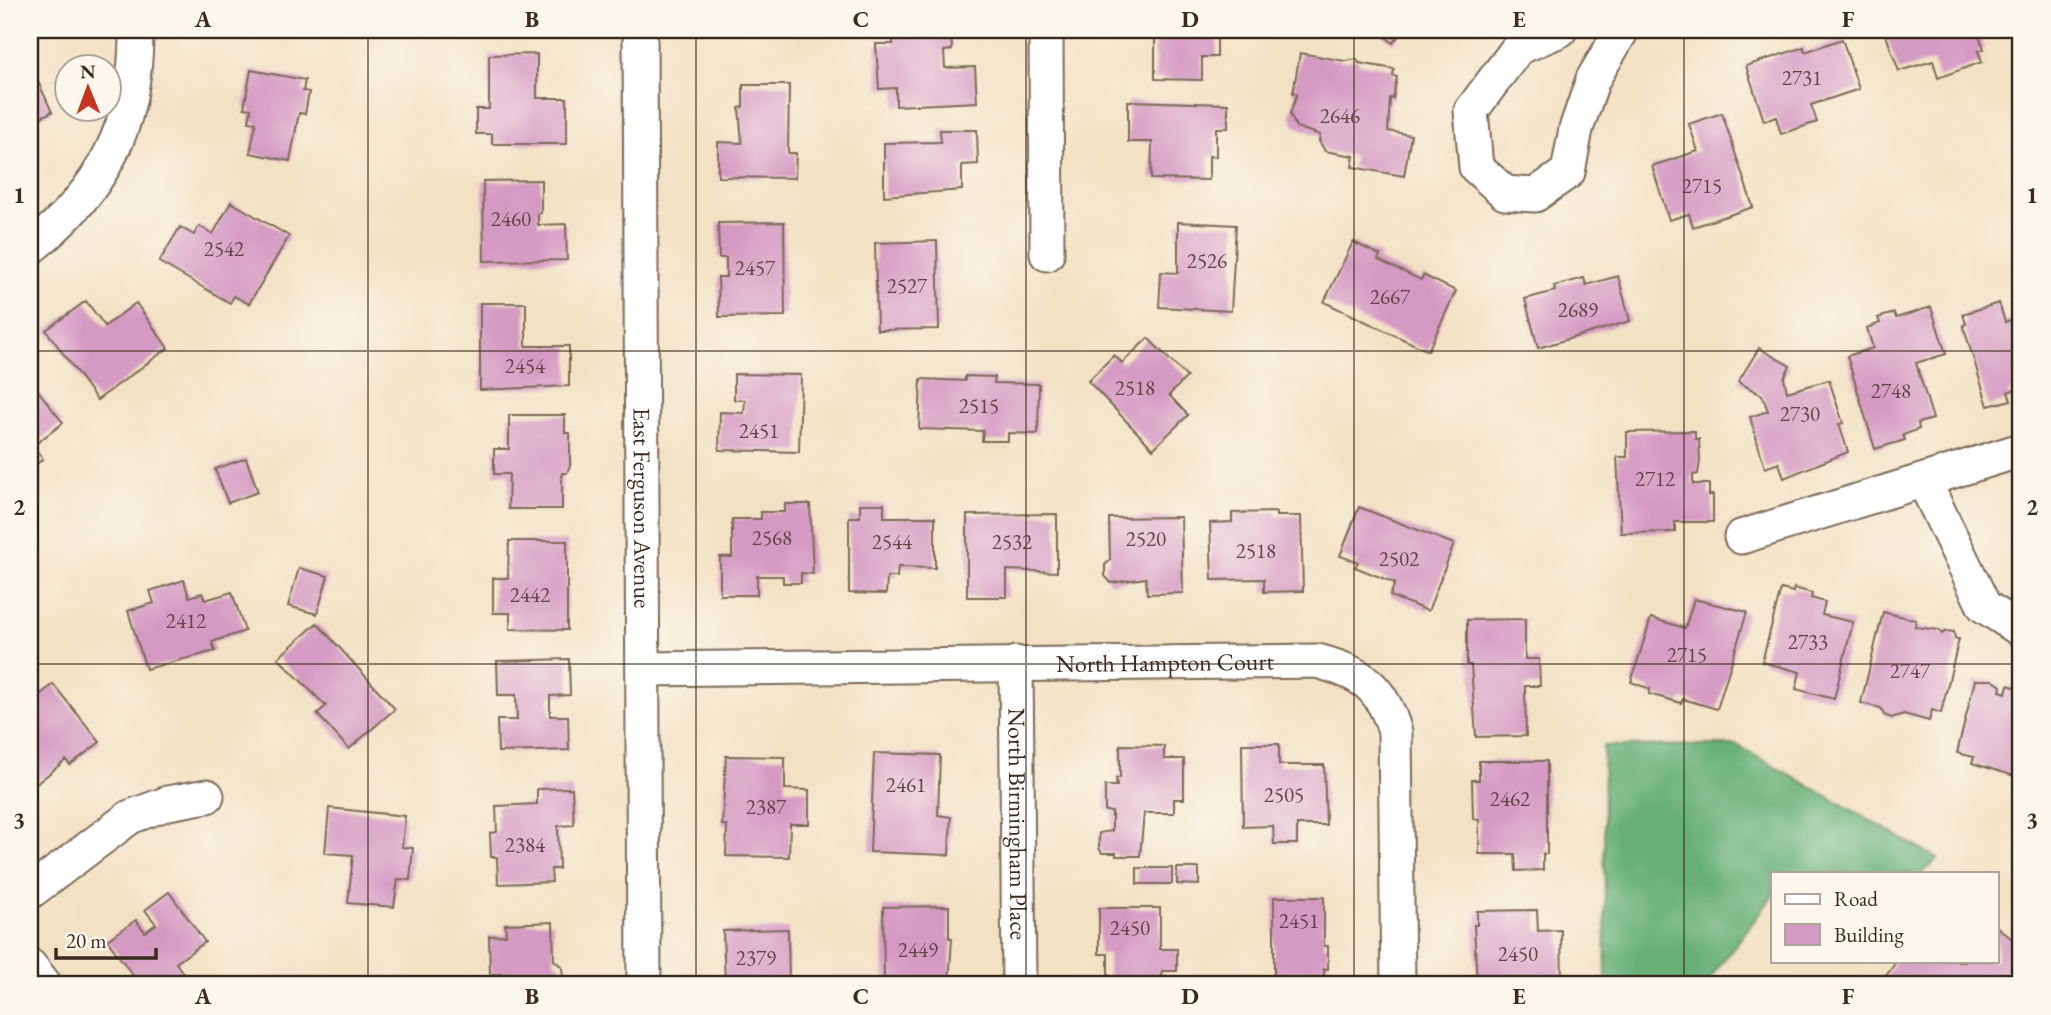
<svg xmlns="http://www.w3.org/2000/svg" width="2051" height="1015" font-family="'EB Garamond',serif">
<rect width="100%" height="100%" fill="#fbf7ec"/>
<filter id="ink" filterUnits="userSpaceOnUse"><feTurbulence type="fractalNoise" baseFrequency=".0143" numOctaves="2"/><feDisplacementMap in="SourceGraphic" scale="14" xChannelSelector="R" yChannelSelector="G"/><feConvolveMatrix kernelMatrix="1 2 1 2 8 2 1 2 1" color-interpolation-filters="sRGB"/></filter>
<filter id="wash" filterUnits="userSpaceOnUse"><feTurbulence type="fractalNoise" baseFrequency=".00686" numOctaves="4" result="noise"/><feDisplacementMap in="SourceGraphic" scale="28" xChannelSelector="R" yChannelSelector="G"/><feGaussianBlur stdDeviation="1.57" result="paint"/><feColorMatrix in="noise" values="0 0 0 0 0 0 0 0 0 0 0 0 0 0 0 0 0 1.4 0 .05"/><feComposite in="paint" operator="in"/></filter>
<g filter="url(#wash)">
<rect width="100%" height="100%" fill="#f3e1c4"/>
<path fill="#66b078" stroke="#506d4b" stroke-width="2" d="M1737,745l201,114 -16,14h-149v23l-68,89h-99l-3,-239z"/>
<g id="blocks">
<path fill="#d59ac2" d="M893,30h58l1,20 -8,1 1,17 30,-1 2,35 -81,4v-18l-17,1 -3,-45h17z
M1127,30h90v27h-15v23l-47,-1v-45h-28z
M1377,30h26l-10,13z
M1884,30h93l7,19 -6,2 4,11 -44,16 -5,-17 -34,10z
M1842,39l17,50 -48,16 6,17 -36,12 -5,-17 -12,4 -18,-55 58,-19 1,5z
M1300,53l45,8 12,-2 2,4 35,6 -1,7 4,1 -4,22 -3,-1 -2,33 23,4 -7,41 -52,-9 2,-11 -29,-5 -6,-10 1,-6 -24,-8 -6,-13 7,-20 -4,-1z
M537,54v44h30v46h-75v-10h-16v-25h13v-54z
M30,64l22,48 -22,10z
M251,70l54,10 -2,11 6,1 -4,22 -6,-1 -9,48 -40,-8 6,-30 -7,-1 2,-13 -7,-1z
M743,85h46l-1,68h8l-1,25 -77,-1v-35l24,1 -3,-35 4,-1z
M1128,101l100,3v24h-12v29l-7,-1v24l-58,-1 1,-37h-24z
M1722,113l31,94 -60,20 -4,-13 -20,6 -17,-54 46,-15 -9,-27z
M940,130h37l1,34 -16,1v25l-78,6v-53l57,-1z
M541,180v33h-3v12l28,-1 1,36 -83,1 -1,-80z
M231,202l58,34 -40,68 -15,-8 -4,7 -71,-41 21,-35 14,8 5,-9 14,8z
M784,222l1,94 -66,1 -1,-40h8v-19h-7l-1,-35z
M1178,222l58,3 -5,86 -72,-4 2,-35 17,1z
M937,241l2,88 -62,1 -2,-87z
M1353,242l27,13 -2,5 43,20 2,-5 33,16 -28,60 -104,-49z
M1618,276l12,45 -92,27 -13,-49 30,-8 -1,-5 30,-8 2,7z
M86,301l19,25 31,-23 32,45 -71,52 -51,-70z
M2021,302v97l-2,1 -4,-11 -7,3 3,8 -23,6 -25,-81 3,-1 -3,-10 36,-11 6,19 10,-3 -4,-14z
M480,303h46v43h43v40l-89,4z
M1931,307l15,47 -30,9 17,56 -15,4 1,6 -16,6 2,5 -30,9 -28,-93 26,-8 -6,-20 13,-5 -2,-5 16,-5 2,5z
M1148,338l39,39 -18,18 19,20 -35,34 -65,-68 26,-26 8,8z
M1759,348l31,18 -6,12 3,14 42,-12 14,43 -4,1 9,28 -64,26 -5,-15 -14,5 -15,-51 18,-6 -6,-16 -24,-13z
M734,374l67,1 -2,77 -80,-2 1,-38 24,1 1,-13h-11z
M965,376l30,1 -1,6 45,1 -1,50 -30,-1v8h-26l1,-10 -64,-2 2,-50 44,2z
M30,380l33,43 -30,23 10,13 -13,10z
M509,415h56v18h5v33l-3,7h-5v36h-54l1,-35h-15v-25h15z
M1695,431v8h4l1,22 -2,13 -5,1v9h16v11h4v27h-38v10l-54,1 -4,-76h10v-25z
M246,458l12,34 -30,11 -13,-34z
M785,504h25l3,70 -12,-1v10h-18v-7h-26v19h-37v-38h12v-38h29v-7h24z
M860,504h24v13h51v51l-37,-1 -1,10h-10l-1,17 -37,-1v-76h11z
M1359,507l95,37 -26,67 -38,-15 5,-13 -40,-16 3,-5 -18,-6z
M1276,512v4h25l2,75 -39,1v-13l-52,1 -2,-57 22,-1v-9z
M1057,514v58l-50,-2v27h-40v-82z
M1181,517l2,76 -36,1 -1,-16 -35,5 -6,-7v-11l5,-5 -1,-42z
M509,541h58v89l-57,-1v-16h-17v-35h15z
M299,568l29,8 -11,38 -29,-8z
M184,580l5,17 13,-4 3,7 27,-8 13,39 -33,11 3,9 -69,18 -18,-58 26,-8 -4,-12z
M1794,588l18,5 -1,5 14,4 -3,13 31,7 -19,77 -38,-10 4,-17 -38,-10 19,-73 12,3z
M1694,599l53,13 -30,97 -34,-10 -2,4 -32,-9 1,-5 -19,-7 20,-64 34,10z
M1883,612l33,8 -1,7 24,3 3,4 4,-3 8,1 1,7h4l-18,74 -9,-3 -3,11 -25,-7 -13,4 -7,-3 -3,-7 -20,-5z
M1525,619v40h14l1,27h-15l1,50 -50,1 -5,-72h-4v-45z
M317,623l78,86 -46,40 -32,-35 9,-8 -48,-48z
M569,659l1,36 -20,1v20h18l1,34 -71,2 -1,-32h20l-1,-25h-18l-1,-34z
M1975,680h17l9,6 -1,5 6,2 2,-8 13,4v89l-49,-15 2,-6 -17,-4z
M53,684l47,58 -30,23 -4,-5 -36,29v-86z
M1242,744h37v21h45l2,60h-29v19h-23l-1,-18 -30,1z
M1120,745l44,1v13h20v40h-10v14h-30l-4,43h-24v-3h-14l-3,-5v-15l13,-2v-19l-7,-1v-25h12l-1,-8h4z
M874,753l66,2 -2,60 13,2 -2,38 -79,-3z
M726,756l59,1v32l24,1v34h-19l-1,33 -63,-1 1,-31h-5z
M1479,761h68v93h-4v16l-27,1 -1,-17h-36v-34l-6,-1 -1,-39h7z
M572,788l2,37 -16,1 1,43h-8l1,13 -54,2 -1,-27h-6l-1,-24 7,-1 -1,-26 41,-2v-15z
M329,808l76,8 -3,31 11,1 -3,32 -12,-1 -4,28 -46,-4 5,-48 -28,-2z
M1137,868h35v16h-35z
M1177,868h22v17l-22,-1z
M169,892l36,50 -29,21 15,22h-51l-33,-45 29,-20 9,12 11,-8 -11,-14z
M1274,897h50v49h4v23h-4v16h-50z
M949,906v32h3l-3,47h-65l-1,-78z
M1099,908h61v41h17v22h-15v14h-54v-31h-9z
M1537,910l1,21 23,-1 1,55h-85l-3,-60h3v-14z
M553,922l1,38 8,7 1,12 -4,6h-58l4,-11h-15l-1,-38 17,-1 -1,-11z
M1997,927l24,19v39l-141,-1 17,-23h100z
M788,929l1,56h-64l-2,-54z"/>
</g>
</g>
<g filter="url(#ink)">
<use href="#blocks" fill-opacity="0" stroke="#7b6a58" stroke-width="2"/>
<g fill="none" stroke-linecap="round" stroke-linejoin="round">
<defs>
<g id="street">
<path id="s1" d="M640,30l4,955"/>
<path d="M1046,30l1,224"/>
<path d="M1560,30l-42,18 -47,63 5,56 29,26 30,2 33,-23 8,-43 17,-50 29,-49"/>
<path d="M30,248c74,-58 107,-124 106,-218"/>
<path d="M1924,481l60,125 37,24"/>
<path d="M1741,537l280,-87"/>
<path id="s2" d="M1016,663l3,322"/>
<path id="s3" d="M643,669l674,-8c45,12 65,25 78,71l3,253"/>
<path d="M30,892l100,-75 38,-14 39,-7"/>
<path d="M30,966l15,19"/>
</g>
</defs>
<use href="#street" stroke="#7b6a58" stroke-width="37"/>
<use href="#street" stroke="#fff" stroke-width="33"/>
</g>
</g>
<path fill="none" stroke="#3b2a1e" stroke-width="2" stroke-opacity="0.55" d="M368,30v955M696,30v955M1026,30v955M1354,30v955M1684,30v955M30,351h1991M30,664h1991"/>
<g text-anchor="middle" stroke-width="7" stroke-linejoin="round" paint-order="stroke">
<g font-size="21" fill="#624647">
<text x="1802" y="85">2731</text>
<text x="1340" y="123">2646</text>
<text x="1702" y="193">2715</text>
<text x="511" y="226">2460</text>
<text x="224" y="256">2542</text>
<text x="1207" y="268">2526</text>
<text x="755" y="275">2457</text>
<text x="907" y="293">2527</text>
<text x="1390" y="304">2667</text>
<text x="1578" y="317">2689</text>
<text x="525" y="373">2454</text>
<text x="1135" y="395">2518</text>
<text x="1891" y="398">2748</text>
<text x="979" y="413">2515</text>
<text x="1800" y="421">2730</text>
<text x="759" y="438">2451</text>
<text x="1655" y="486">2712</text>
<text x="772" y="545">2568</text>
<text x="1146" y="546">2520</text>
<text x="892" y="549">2544</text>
<text x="1012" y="549">2532</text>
<text x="1256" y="558">2518</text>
<text x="1399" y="566">2502</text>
<text x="530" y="602">2442</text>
<text x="186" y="628">2412</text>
<text x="1808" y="649">2733</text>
<text x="1687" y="662">2715</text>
<text x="1910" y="678">2747</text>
<text x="906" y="792">2461</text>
<text x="1284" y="802">2505</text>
<text x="1510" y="806">2462</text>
<text x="766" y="814">2387</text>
<text x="525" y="852">2384</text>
<text x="1299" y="928">2451</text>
<text x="1130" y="935">2450</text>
<text x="918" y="957">2449</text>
<text x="1518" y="961">2450</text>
<text x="756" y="965">2379</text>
</g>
<g font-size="24" fill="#3b2a1e" stroke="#fbf7ec">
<text dy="8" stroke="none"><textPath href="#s1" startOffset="478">East Ferguson Avenue</textPath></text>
<text dy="8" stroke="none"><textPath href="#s3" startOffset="522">North Hampton Court</textPath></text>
<text dy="8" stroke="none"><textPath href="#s2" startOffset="161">North Birmingham Place</textPath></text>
</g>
</g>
<rect width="2051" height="1015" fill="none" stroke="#fbf7ec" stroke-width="77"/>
<rect x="1771" y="872" width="228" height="91" fill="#fbf7ec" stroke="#aea59a" stroke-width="2"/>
<rect x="1785" y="894" width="35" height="10" fill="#ffffff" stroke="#aea59a" stroke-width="2"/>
<text x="1834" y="906" font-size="21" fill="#3b2a1e">Road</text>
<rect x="1785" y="924" width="35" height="21" fill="#d59ac2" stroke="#aea59a" stroke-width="2"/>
<text x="1834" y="942" font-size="21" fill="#3b2a1e">Building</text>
<g transform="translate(88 88) rotate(359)"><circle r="33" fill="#fbf7ec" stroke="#aea59a" stroke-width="2"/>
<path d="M0-5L12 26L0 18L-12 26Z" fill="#c8321e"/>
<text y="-10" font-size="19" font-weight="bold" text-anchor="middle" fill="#3b2a1e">N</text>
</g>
<path d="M56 948v10h100v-10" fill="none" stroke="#3b2a1e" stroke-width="3.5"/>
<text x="66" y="948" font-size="21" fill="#3b2a1e" stroke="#fbf7ec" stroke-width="5" paint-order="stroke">20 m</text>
<rect x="38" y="38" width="1974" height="938" fill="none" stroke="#3b2a1e" stroke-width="2.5"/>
<g font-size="23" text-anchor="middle" font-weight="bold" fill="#3b2a1e">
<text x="203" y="27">A</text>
<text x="532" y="27">B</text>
<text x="861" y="27">C</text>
<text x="1190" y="27">D</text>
<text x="1519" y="27">E</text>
<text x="1848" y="27">F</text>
<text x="19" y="203">1</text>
<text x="2032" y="203">1</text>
<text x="19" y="515">2</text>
<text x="2032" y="515">2</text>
<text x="19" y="828">3</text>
<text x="2032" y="828">3</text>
<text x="203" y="1004">A</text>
<text x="532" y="1004">B</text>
<text x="861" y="1004">C</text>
<text x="1190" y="1004">D</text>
<text x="1519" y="1004">E</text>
<text x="1848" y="1004">F</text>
</g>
</svg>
